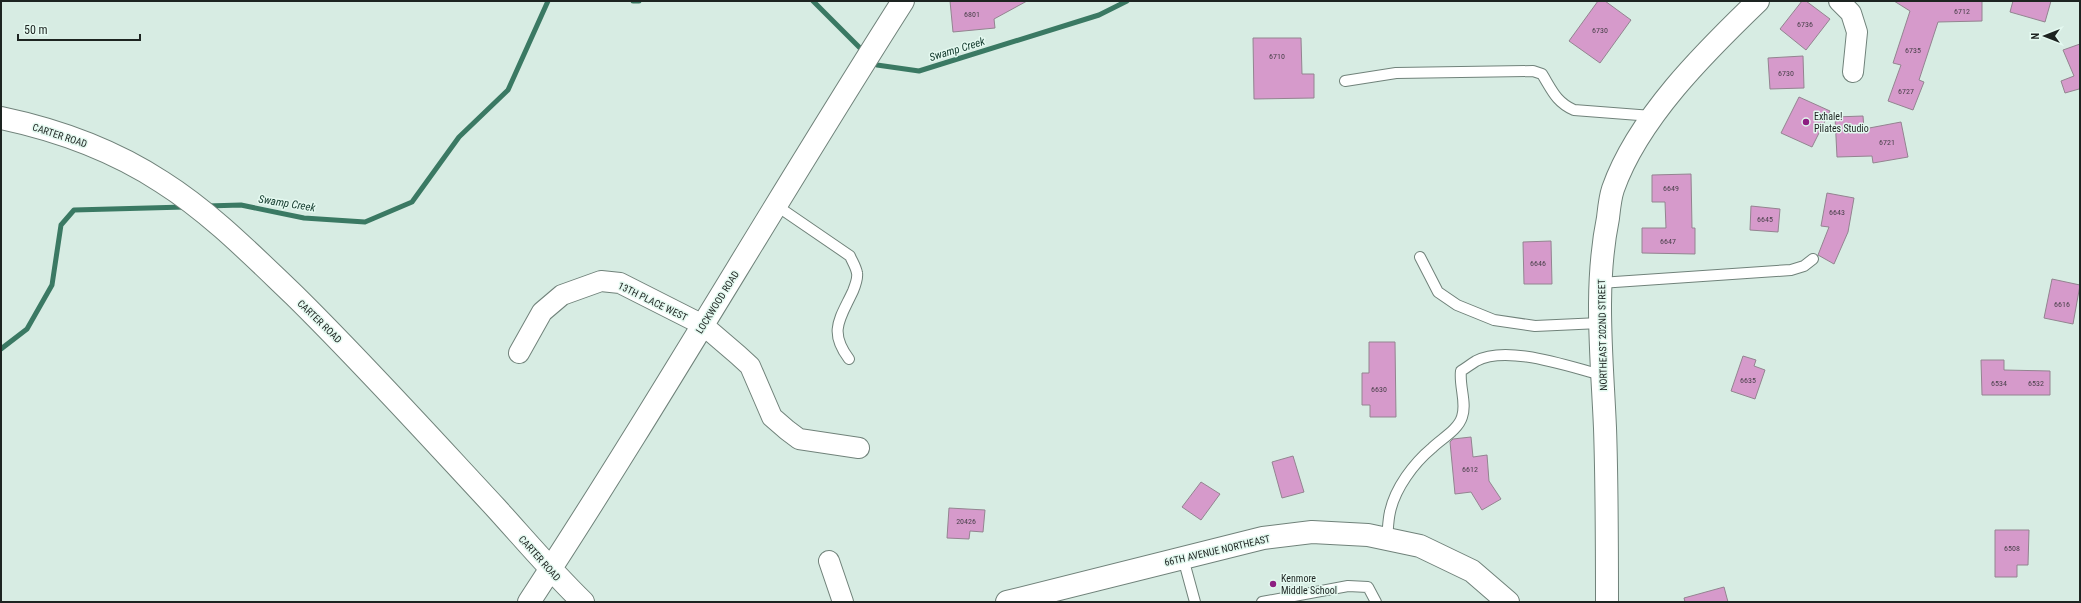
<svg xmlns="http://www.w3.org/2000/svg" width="2081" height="603" font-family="'Roboto Condensed',sans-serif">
<rect width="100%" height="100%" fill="#d7ece3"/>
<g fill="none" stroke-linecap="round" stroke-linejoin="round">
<path stroke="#3a7963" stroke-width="5" d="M633,1h6
M813,1l51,51
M871,59l6,6 42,6 180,-56 28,-14
M207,206l34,-1 63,13 61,4 47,-20 47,-65 49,-47 40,-89
M1,349l26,-20 25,-44 9,-60 13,-15 111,-3"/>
</g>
<path fill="#d69acb" stroke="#938490" d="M950,1h77l-33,18 1,9 -42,4z
M1598,1h7l26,19 -31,43 -31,-22z
M1802,1h4l24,18 -24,31 -26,-21z
M1894,1h88v20l-44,1 -19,58 5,2 -11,28 -25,-9 13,-36 -8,-2 17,-52z
M2013,1h38l-6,21 -35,-10z
M1253,38h48l1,36h12v24l-60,1z
M2080,44v46l-1,-1 -14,4 -4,-12 13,-5 -11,-26z
M1803,56l1,32 -34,1 -2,-31z
M1799,97l31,14 -18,36 -31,-14z
M1863,116l1,13 37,-7 7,35 -35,6 -1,-7 -35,1 -2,-40z
M1691,174l1,54h3v26l-53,-1v-25h24l-1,-26h-13v-27z
M1827,193l27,5 -6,34 -14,32 -16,-9 11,-28 -8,-1z
M1751,206l29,3 -2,23 -28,-2z
M1551,241l1,43h-28l-1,-42z
M2052,279l28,6 -7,39 -29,-6z
M1369,342h26l1,75h-26v-12h-8v-32h7z
M1743,356l13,4 -2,6 11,4 -10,29 -24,-8z
M1981,360h23v10l46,1v24h-68z
M1471,437l2,20 14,-2 2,26 12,18 -19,11 -11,-18 -16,2 -5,-52 3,-3z
M1293,456l11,36 -22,6 -10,-36z
M1201,482l19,12 -19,26 -19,-13z
M949,508l36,2 -2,22 -13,-1 -1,8 -22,-1z
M1995,530h34l-1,35h-11v12h-22z
M1724,587l4,15h-43l-1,-4z"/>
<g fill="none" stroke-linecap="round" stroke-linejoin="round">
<defs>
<path id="service" d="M1345,81l51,-8 137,-2 9,3c10,16 14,28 32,36l78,6
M777,206l73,50c2,5 6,11 7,17 1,5 -2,13 -4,18 -13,28 -25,40 -4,68
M1420,257l18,35 19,13 37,15 41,6 65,-3
M1600,283l191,-13 13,-4 9,-7
M1387,539c1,-9 1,-19 3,-27 5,-24 24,-49 42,-64 9,-9 26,-18 30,-31 5,-14 -3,-31 -1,-46 5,-3 10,-7 15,-10 31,-17 94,6 126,14
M1183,558l12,44
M1262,602l86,-16 20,1 8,15"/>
<path id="minor" d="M1839,1l12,12 6,19 -4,40
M519,353l23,-41 20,-17 39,-14 19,2 83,42 35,30 12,11 22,51 15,13 12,9 60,9
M829,561l14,41"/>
<path id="tertiary" d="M1,118c57,12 112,32 161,64 49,31 90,73 132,113 70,69 135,141 202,213 29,32 56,64 87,94
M529,602c129,-197 247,-402 374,-601
M1007,602l256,-64 49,-6 56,3 52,11 52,25 36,31
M1607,602c0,-58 0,-116 -2,-174 -3,-70 -11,-141 3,-210 1,-9 2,-20 5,-29 25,-71 92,-137 145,-188"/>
</defs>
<use href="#service" stroke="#70827a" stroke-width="12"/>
<use href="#minor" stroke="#70827a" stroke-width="22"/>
<use href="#tertiary" stroke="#70827a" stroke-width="24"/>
<use href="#service" stroke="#fff" stroke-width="10"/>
<use href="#minor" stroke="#fff" stroke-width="20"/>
<use href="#tertiary" stroke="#fff" stroke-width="22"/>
</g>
<g fill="#8d1e81" stroke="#e4f9f0" stroke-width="1.5">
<circle cx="1806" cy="122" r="4"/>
<circle cx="1273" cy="584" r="4"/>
</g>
<g text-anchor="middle" stroke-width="3" stroke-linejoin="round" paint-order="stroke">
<g font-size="8" fill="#4b424c">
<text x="1962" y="14">6712</text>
<text x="972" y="17">6801</text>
<text x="1805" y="27">6736</text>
<text x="1600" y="33">6730</text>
<text x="1913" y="53">6735</text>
<text x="1277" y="59">6710</text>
<text x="1786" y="76">6730</text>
<text x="1906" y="94">6727</text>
<text x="1887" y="145">6721</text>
<text x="1671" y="191">6649</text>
<text x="1837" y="215">6643</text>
<text x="1765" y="222">6645</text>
<text x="1668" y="244">6647</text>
<text x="1538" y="266">6646</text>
<text x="2062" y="307">6616</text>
<text x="1748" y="383">6635</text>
<text x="1999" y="386">6534</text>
<text x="2036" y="386">6532</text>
<text x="1379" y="392">6630</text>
<text x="1470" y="472">6612</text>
<text x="966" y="524">20426</text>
<text x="2012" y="551">6508</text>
</g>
<g font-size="10" fill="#1d2421" stroke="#e4f9f0" text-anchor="start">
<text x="1814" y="120">Exhale!<tspan x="1814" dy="12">Pilates Studio</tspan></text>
<text x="1281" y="582">Kenmore<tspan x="1281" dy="12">Middle School</tspan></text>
</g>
<g font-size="10" fill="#1d2421" stroke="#e4f9f0">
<text transform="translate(60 135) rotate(18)" y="4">CARTER ROAD</text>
<text transform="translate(653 301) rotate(26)" y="4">13TH PLACE WEST</text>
<text transform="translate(717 302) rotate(-58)" y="4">LOCKWOOD ROAD</text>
<text transform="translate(320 321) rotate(44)" y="4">CARTER ROAD</text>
<text transform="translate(1602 335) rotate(-91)" y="4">NORTHEAST 202ND STREET</text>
<text transform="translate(1217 550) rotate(-13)" y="4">66TH AVENUE NORTHEAST</text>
<text transform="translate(540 558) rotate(48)" y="4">CARTER ROAD</text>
</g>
<g font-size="11" font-style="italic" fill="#11382b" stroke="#e4f9f0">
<text transform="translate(957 49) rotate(-17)" y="4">Swamp Creek</text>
<text transform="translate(287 203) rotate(9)" y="4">Swamp Creek</text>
</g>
</g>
<rect width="2081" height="603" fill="none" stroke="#1d2421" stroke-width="4"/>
<g transform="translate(2045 36) rotate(270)" stroke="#e4f9f0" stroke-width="3" paint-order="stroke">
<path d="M0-3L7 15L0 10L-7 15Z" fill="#1d2421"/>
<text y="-6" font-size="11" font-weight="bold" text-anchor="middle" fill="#1d2421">N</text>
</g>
<path d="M18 34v6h122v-6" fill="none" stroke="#1d2421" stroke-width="2"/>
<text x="24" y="34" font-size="12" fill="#1d2421" stroke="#e4f9f0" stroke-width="3" paint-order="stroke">50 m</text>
</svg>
